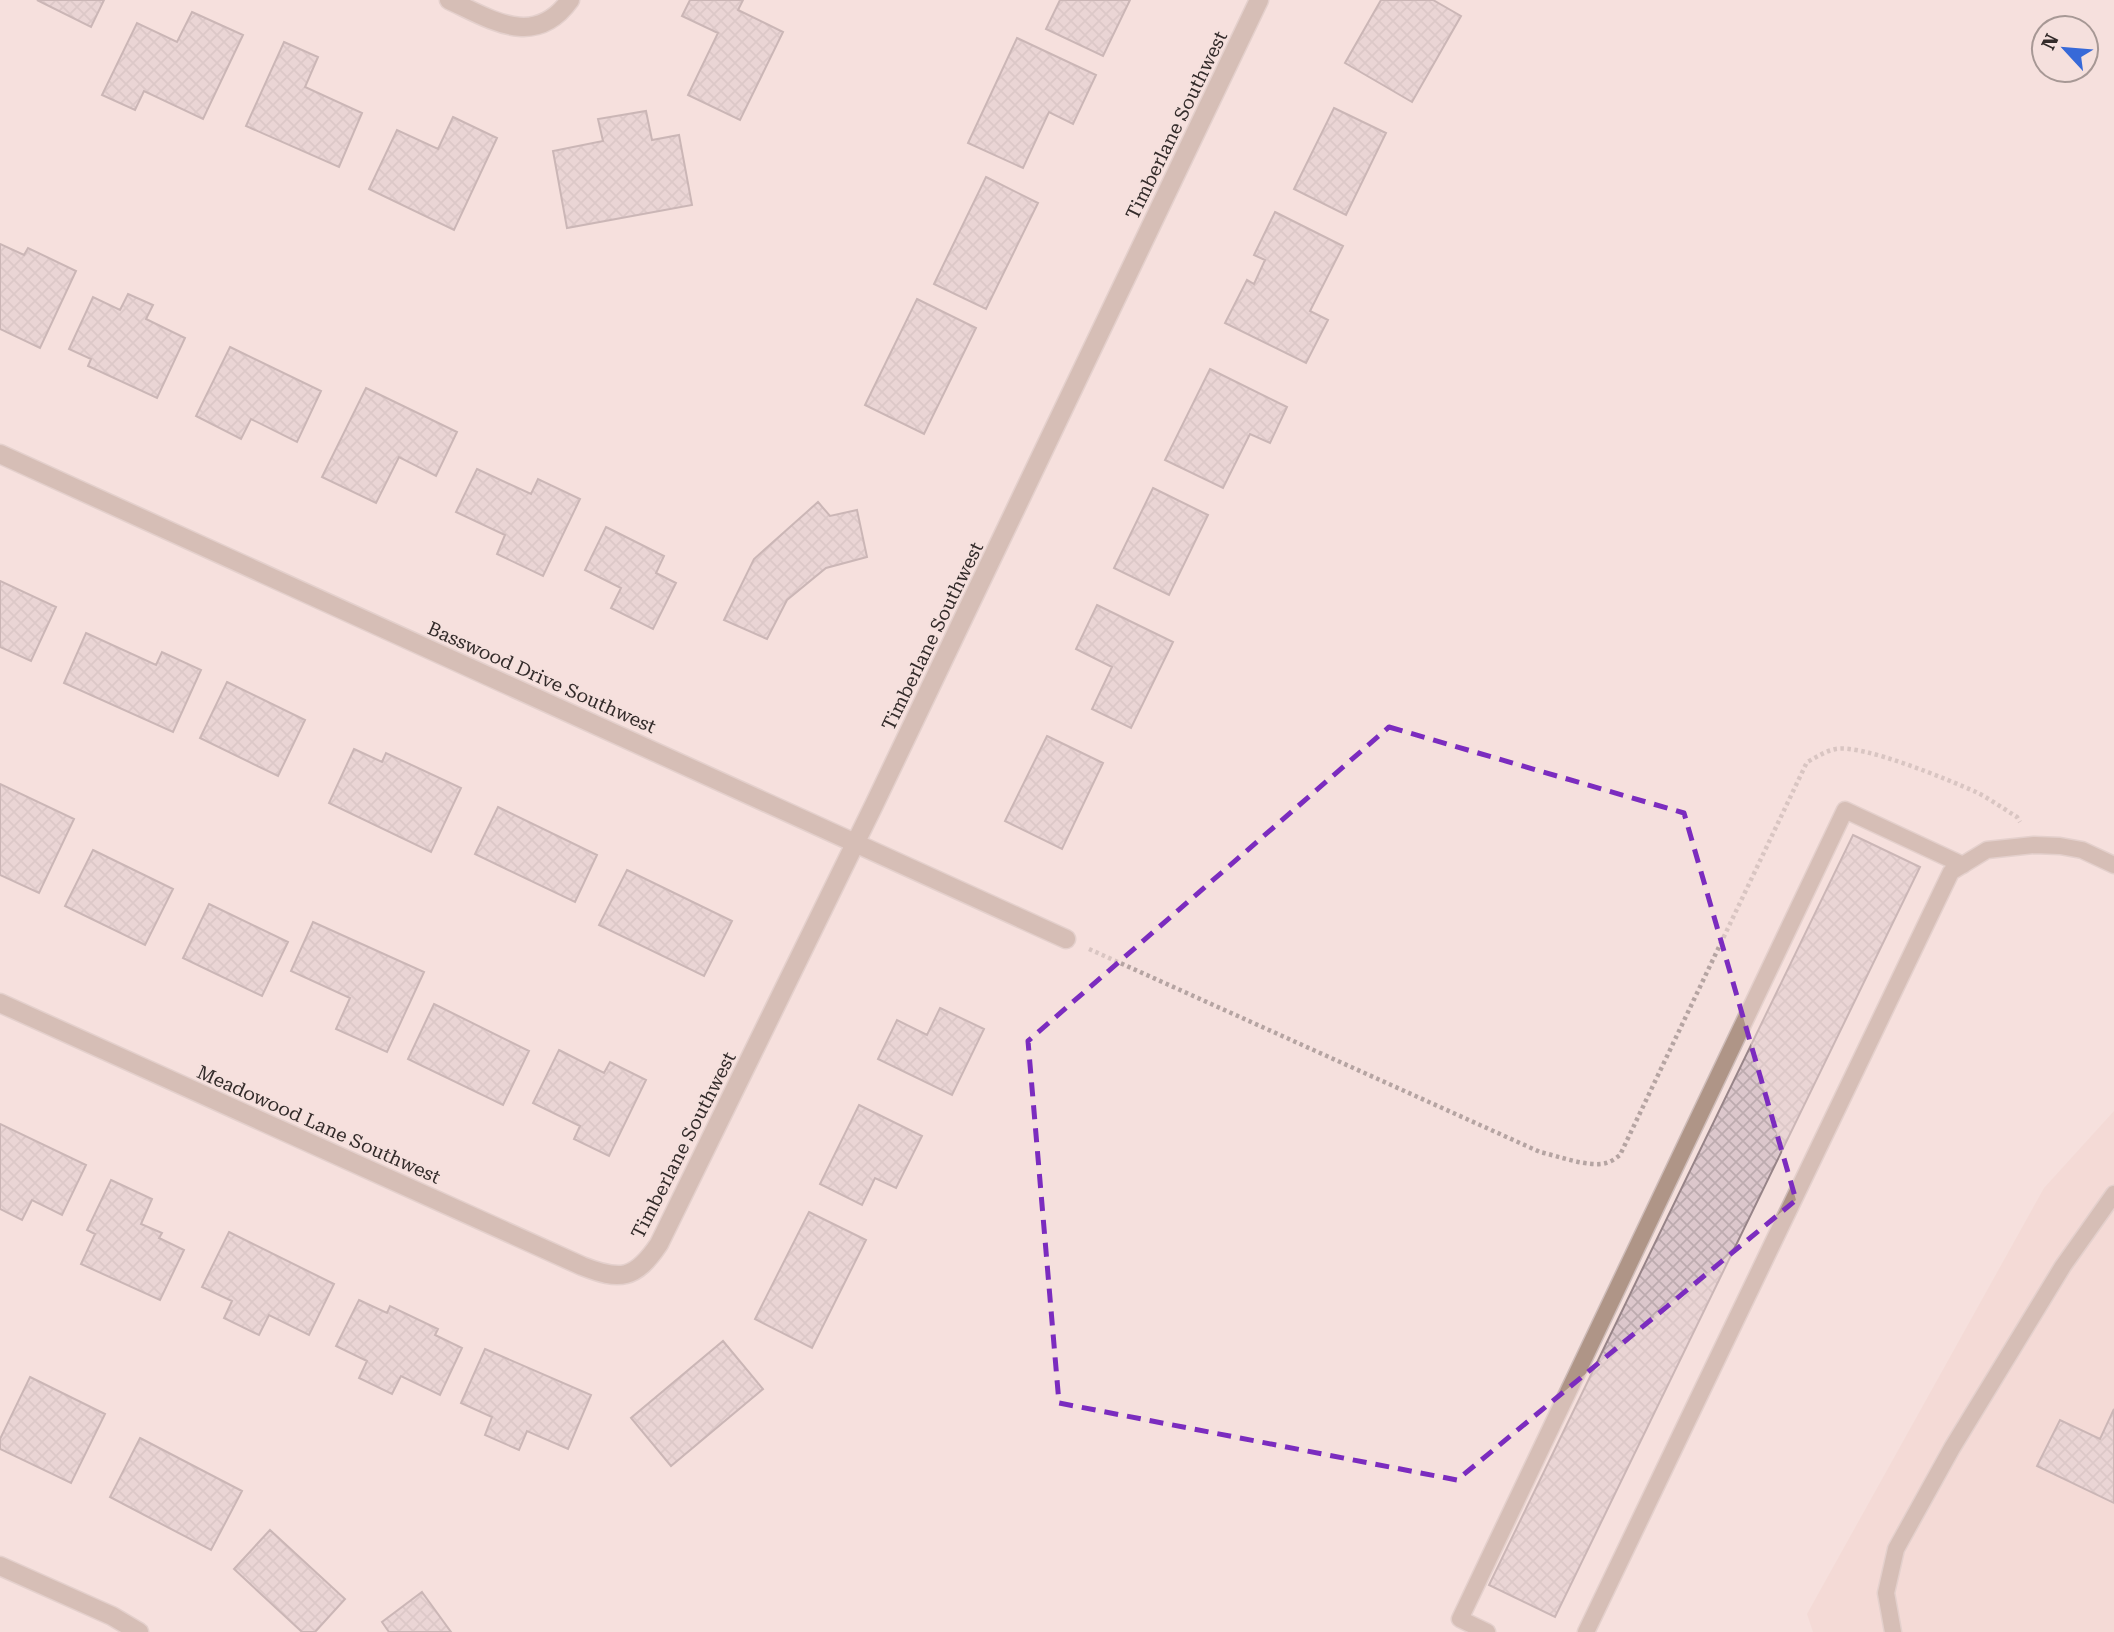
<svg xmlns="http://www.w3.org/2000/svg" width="2114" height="1632" font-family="'Roboto Serif',serif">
<defs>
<pattern id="building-cross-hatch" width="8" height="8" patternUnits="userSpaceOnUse" patternTransform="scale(1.75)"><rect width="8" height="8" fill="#dcc7cc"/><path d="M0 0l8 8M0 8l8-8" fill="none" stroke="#bdabaf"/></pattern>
</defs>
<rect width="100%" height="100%" fill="#f5e0dd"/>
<path fill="#f1d3cf" d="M2114,1111v521h-301l-6,-18 237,-426z"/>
<path fill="url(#building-cross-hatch)" stroke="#978488" stroke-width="2" d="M37,0h67l-13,27z
M690,0h53l-5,10 45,22 -43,88 -52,-25 30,-62 -36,-17z
M1060,0h70l-27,56 -57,-27z
M1381,0h52l28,16 -49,86 -67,-39z
M192,12l51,23 -40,84 -59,-28 -9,19 -33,-15 35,-72 40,19z
M1017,38l79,37 -23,49 -24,-12 -26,56 -55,-25z
M284,42l34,15 -13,30 57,26 -23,54 -93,-41z
M1334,108l52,25 -40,82 -52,-26z
M646,111l6,29 27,-5 13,70 -125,23 -14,-77 50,-10 -5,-22z
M453,117l44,21 -43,92 -85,-41 28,-59 41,19z
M986,177l52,26 -52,106 -52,-25z
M1275,212l68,34 -33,65 18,9 -22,43 -81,-40 22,-43 7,4 11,-24 -11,-5z
M0,244l24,11 4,-7 48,23 -36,77 -40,-19z
M128,294l25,11 -7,14 39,19 -28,60 -69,-32 3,-7 -22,-10 24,-52 27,13z
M917,299l59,29 -52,106 -59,-29z
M230,347l91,44 -24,51 -46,-23 -10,20 -45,-23z
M1210,369l77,38 -17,36 -20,-9 -27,54 -58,-28z
M366,388l91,44 -21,44 -37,-19 -23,46 -54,-26z
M477,469l54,25 7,-15 42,20 -37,77 -46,-22 8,-19 -49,-23z
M1153,488l55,27 -39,80 -55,-27z
M818,502l12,14 27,-6 10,47 -41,11 -39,32 -20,39 -43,-19 30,-61z
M606,527l58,29 -8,17 20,10 -23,46 -42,-21 10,-20 -36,-18z
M0,581l56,26 -25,54 -31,-14z
M1097,605l76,37 -42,86 -39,-19 20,-42 -36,-18z
M86,633l70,32 6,-13 39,18 -28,62 -109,-49z
M227,682l78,38 -27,56 -78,-38z
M1047,736l56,27 -41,86 -57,-28z
M354,749l28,13 4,-9 75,35 -30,64 -102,-49z
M0,784l74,35 -35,74 -39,-18z
M498,807l99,48 -22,47 -100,-48z
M1853,835l67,32 -365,750 -66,-32z
M93,850l80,39 -28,56 -80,-39z
M627,870l105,51 -28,55 -105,-51z
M209,904l79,38 -26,54 -79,-38z
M313,922l111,50 -37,80 -51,-23 14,-31 -59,-27z
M434,1004l95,47 -26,54 -95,-46z
M940,1008l44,21 -32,66 -74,-36 19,-39 30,15z
M559,1050l45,23 6,-11 36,18 -37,76 -35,-17 6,-13 -47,-23z
M859,1105l63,31 -26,52 -21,-10 -13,27 -42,-21z
M0,1124l86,41 -24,50 -30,-15 -10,20 -22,-11z
M111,1180l41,19 -11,25 21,9 -3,5 25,12 -24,50 -79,-36 14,-30 -8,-4z
M809,1212l57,28 -54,108 -57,-29z
M229,1232l105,52 -25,51 -40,-20 -10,20 -35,-17 8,-17 -30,-14z
M359,1300l28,13 3,-7 48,23 -3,6 27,13 -22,47 -39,-19 -9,18 -33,-16 8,-17 -31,-15z
M723,1341l40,48 -92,77 -40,-48z
M485,1349l106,46 -23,54 -41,-18 -8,19 -34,-15 7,-18 -31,-14z
M30,1377l75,37 -34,69 -71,-34v-10z
M2114,1409v94l-77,-37 23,-46 40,19z
M140,1438l102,53 -31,59 -101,-53z
M270,1530l75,69 -30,33h-13l-68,-63z
M422,1592l29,40h-62l-7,-10z"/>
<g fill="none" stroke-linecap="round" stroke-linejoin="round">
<defs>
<path id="service" d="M1487,1632l-27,-13 385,-809 118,55
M1586,1632l365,-760 36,-22 47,-5 26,1 22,4 32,15
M1893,1632l-7,-39 10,-44 56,-101 111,-182 51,-72"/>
<path id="minor" d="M449,0c43,20 86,49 121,0
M0,454l1066,485
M0,1003l582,263c38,15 53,14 77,-22l215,-439 385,-805
M0,1566l112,50 27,16"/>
</defs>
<use href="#service" stroke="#cebcb9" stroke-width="19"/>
<use href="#minor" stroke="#cebcb9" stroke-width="21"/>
<path stroke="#b5a4a2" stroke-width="4.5" stroke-dasharray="3.5 3.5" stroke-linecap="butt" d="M1089,949l451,203c18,4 50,16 66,11 5,-1 10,-5 14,-8l187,-393c10,-5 18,-11 29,-13 27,-5 113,31 140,43 14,7 28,17 41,25l3,5"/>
<use href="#service" stroke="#af9587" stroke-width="16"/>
<use href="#minor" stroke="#af9587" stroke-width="18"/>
</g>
<path d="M0 0H2114V1632H0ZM1389,727l295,86 112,387 -339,280 -398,-77 -31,-362z" fill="#f5e0dd" fill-opacity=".55" fill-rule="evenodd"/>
<path fill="none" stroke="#7b2cbf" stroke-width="5" stroke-dasharray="14 9" stroke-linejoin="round" d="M1389,727l295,86 112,387 -339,280 -398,-77 -31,-362z"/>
<g text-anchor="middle" stroke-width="5" stroke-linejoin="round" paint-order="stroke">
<g font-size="19" fill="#332b2a" stroke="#f5e0dd">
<text transform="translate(1176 125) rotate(-64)" y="7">Timberlane Southwest</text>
<text transform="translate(932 636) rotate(-64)" y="7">Timberlane Southwest</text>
<text transform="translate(542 677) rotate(24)" y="7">Basswood Drive Southwest</text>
<text transform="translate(319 1124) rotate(24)" y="7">Meadowood Lane Southwest</text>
<text transform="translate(683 1145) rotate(-63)" y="7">Timberlane Southwest</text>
</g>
</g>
<g transform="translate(2065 49) rotate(296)"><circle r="33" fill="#f5e0dd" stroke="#a79895" stroke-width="2"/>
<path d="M0-5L12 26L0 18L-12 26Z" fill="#3769d8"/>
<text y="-10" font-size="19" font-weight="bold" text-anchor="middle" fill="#332b2a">N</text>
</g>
</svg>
